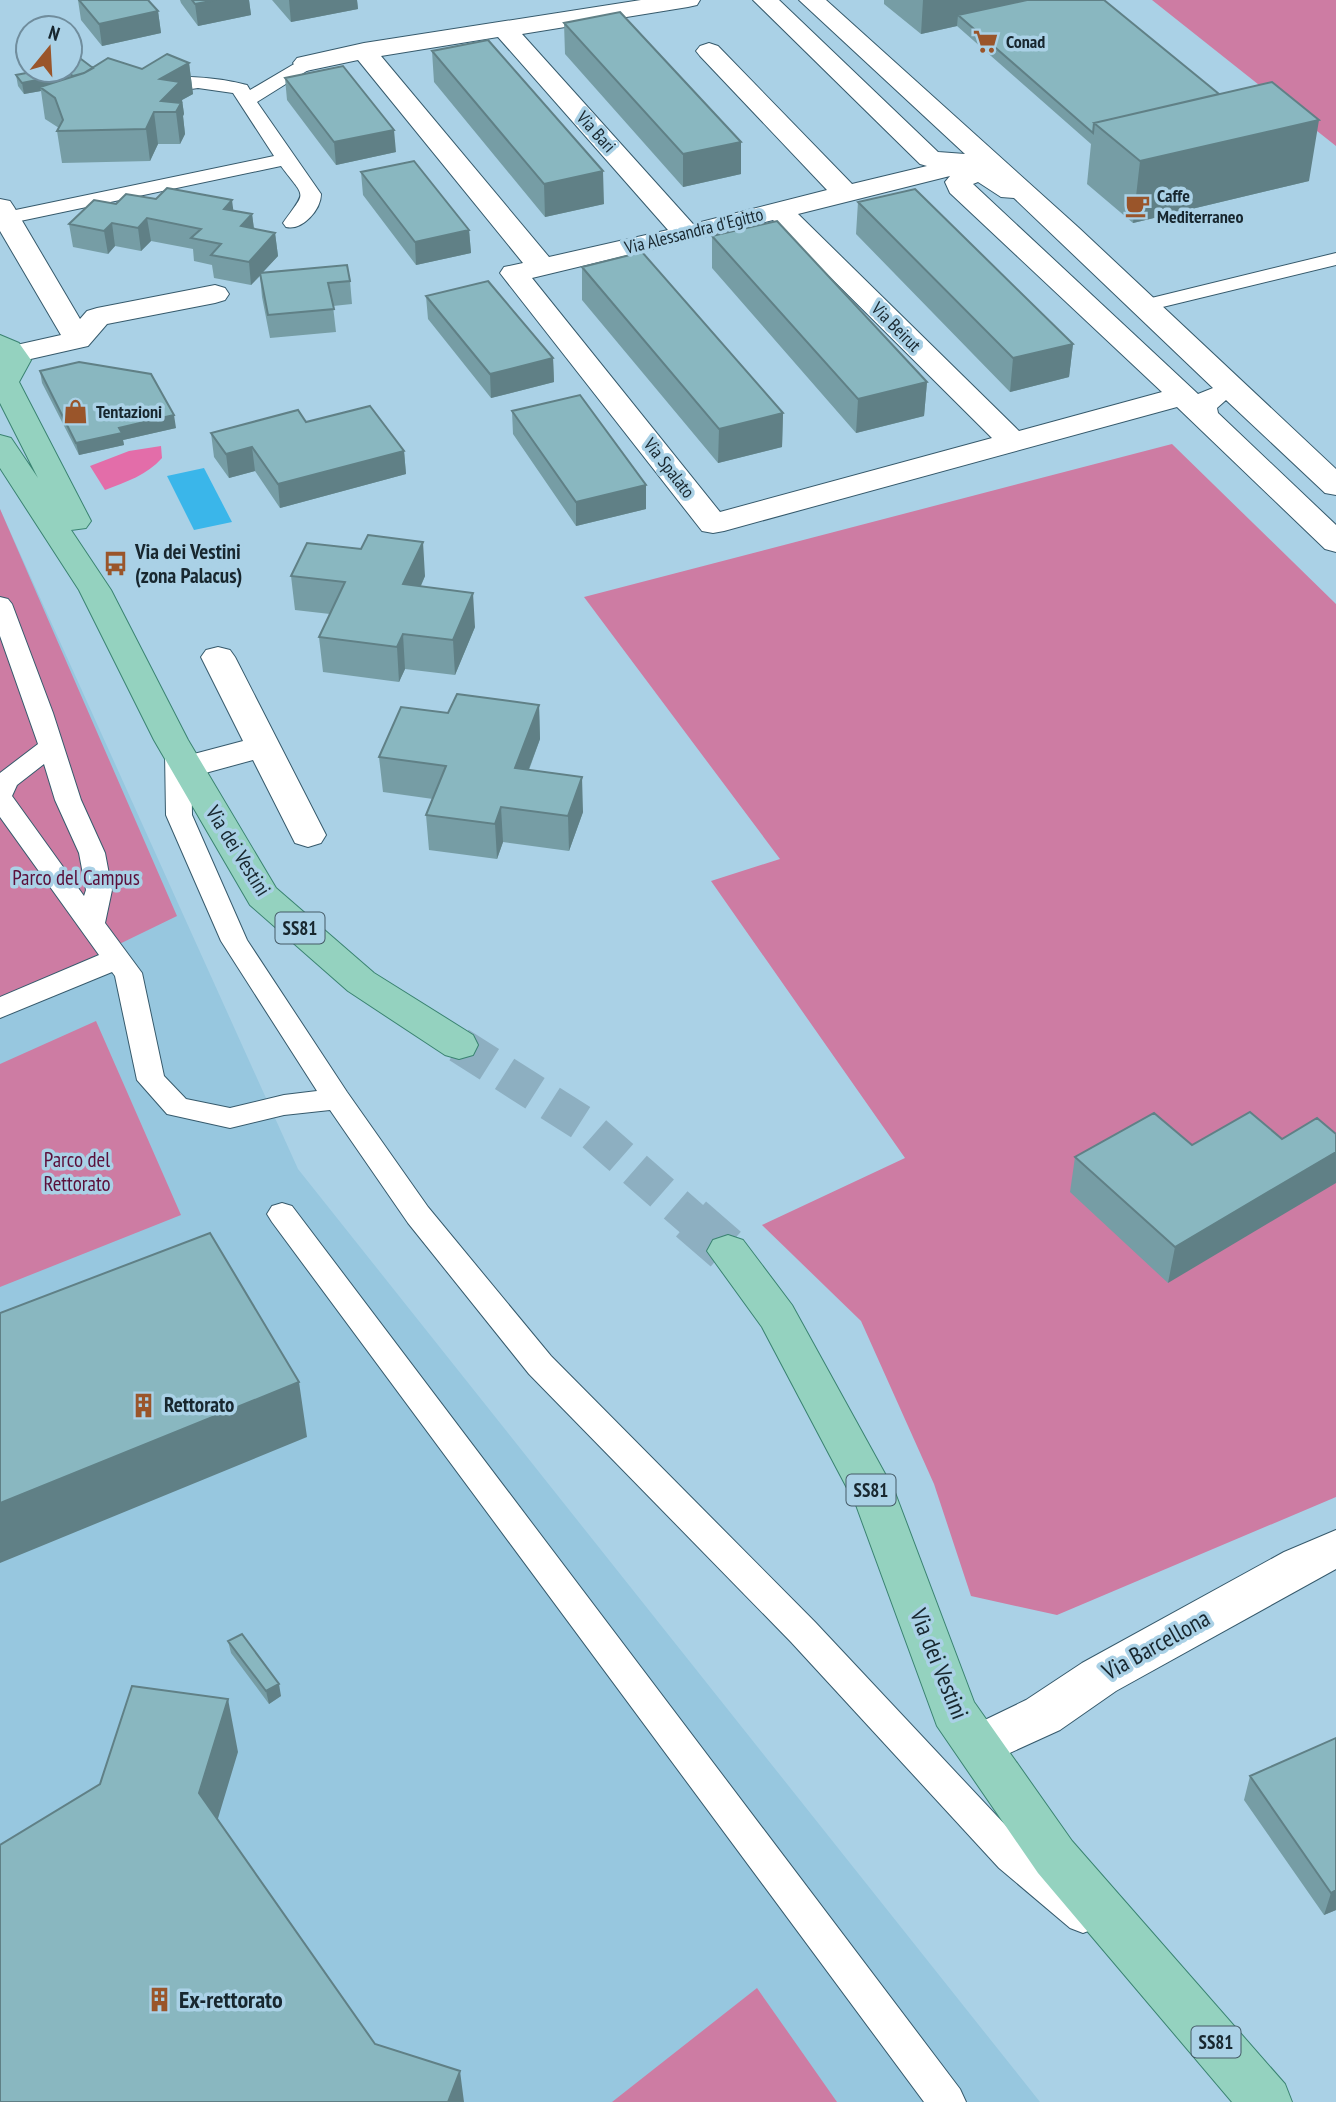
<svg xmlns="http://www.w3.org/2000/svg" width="1336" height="2102" font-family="'PT Sans Narrow',sans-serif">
<rect width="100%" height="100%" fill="#aad1e6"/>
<path fill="#97c7df" d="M0,509l298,660 742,933h-1040z"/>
<path fill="#cd7ca3" d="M1152,0h184v146z
M1172,444l164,160v893l-279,118 -86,-19 -37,-112 -73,-163 -99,-96 143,-67 -194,-277 69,-22 -196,-262z
M0,509l177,407 -177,86z
M96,1021l85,194 -181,72v-223z
M757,1988l80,114h-225z"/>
<path fill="#e36da9" d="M161,446l1,12c-15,17 -36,24 -57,32l-15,-24 39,-15z"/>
<path fill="#3ab6ea" d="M204,468l28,54 -38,8 -27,-54z"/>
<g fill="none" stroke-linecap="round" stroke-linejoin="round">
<path stroke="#8dafc1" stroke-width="36" stroke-dasharray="36 18" stroke-linecap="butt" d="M459,1045l123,78 111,97"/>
<path stroke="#8dafc1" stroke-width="46" stroke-dasharray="46 23" stroke-linecap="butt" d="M691,1219l37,32"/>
<defs>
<path id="service" d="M306,57l9,6 -2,4 -56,35 64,92c0,16 -19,37 -35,33l-3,-4c24,-34 23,-23 -2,-57l-275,58 -6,-1v-10l6,-1 268,-56 -41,-63 -35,-5 -42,6 -9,-6c16,-19 78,-9 100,-3l3,5z
M1336,253v12l-194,47 -7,-2 -3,-4 3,-4z
M0,597l8,2 4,5 41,109 28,87 24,53 7,37 -7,33 37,50 22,103 22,23 44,9 54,-13 33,-4 -96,-150 -55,-126 -1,-63 4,-6 9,-2 9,2 4,6 1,63 55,125 100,152 81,115 123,149 264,266 210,224 71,58 5,12 -5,12 -13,5 -13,-5 -71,-60 -208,-226 -262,-268 -121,-151 -78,-113 -46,5 -54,13 -63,-14 -30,-34 -22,-104 -3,-4 -112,46v-21l99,-42 -99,-138v-44l38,-29 -38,-108zM44,764l11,36 24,53 7,37 -2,6 -72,-100 5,-11z
M282,1203l10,3 668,883 6,13h-42l-652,-880 -5,-8 5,-8z"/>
<path id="minor" d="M641,0h59l-3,5 -9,2 -166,27 171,190 134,-34 -127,-134 -4,-5 4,-5 9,-3 9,3 134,138 75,-18 -7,-2 -167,-164h26l159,152 27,2 -166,-154h27l253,228 257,241v26l-11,-2 -99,-93 -9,8 1,5 118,112v27l-11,-3 -148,-142 -453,124 -11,2 -11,-2 -202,-258 4,-6 19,-4 -165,-203 -52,11 -9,-3 -4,-5 4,-5 67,-15zM498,37l170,193 -119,27 -168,-201zM950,176l-5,6 5,11 212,199 -143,39 -221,-217zM978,182l23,15 13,1 199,190 -15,6 -225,-210zM773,220l219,218 -272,74 -188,-234z
M0,199l10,2 4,6 66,112 7,-8 10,-3 118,-23 10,3 4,6 -4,6 -10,3 -108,21 -19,22 -75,17 -10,-3 -3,-8 3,-4 58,-13 -61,-104z
M218,647l12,3 5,7 91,178 -5,8 -13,4 -13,-4 -42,-83 -66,18 -12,-3 -5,-8 5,-8 68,-18 -42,-84 5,-7z
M1336,1530v39l-220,122 -56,39 -81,37 -17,-6 -7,-15 7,-15 64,-31 56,-37 202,-111z"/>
<path id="primary" d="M0,335l19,8 12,17 -12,22 72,139 -5,7 -15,2 40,60 77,150 88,148 98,85 99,62 5,10 -5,10 -14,4 -14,-4 -97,-64 -98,-86 -96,-165 -75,-150 -79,-122v-33l11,3 27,40 -38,-75z
M728,1235l15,5 49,65 102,185 80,212 98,139 213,243 7,18h-60l-194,-229 -101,-147 -81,-221 -94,-178 -55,-76 6,-11z"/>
</defs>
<use href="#service" stroke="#365a6c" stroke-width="2"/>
<use href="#minor" stroke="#365a6c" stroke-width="2"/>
<use href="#primary" stroke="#3a8371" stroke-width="2"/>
<use href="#service" fill="#fff" fill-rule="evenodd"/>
<use href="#minor" fill="#fff" fill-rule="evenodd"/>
<use href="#primary" fill="#94d2bf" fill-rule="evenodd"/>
</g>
<path fill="#769da5" d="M78,0h70l10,11 3,22 -59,13 -21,-26z
M180,0h69l2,15 -53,11 -17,-23z
M272,0h85l1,9 -67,13z
M884,0h220l205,181 -176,42 -46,-39 4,-40 -134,-118 -36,8 -37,-30z
M564,23l177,151 -58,13 -118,-133z
M432,51l172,153 -59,13 -111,-135z
M189,63l4,31 -11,6 2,14 -1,2 2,18 -5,10h-22l-8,17 -88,2 -5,-32 2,-3 -14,-9 -4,-28 -17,3 -6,-8 -2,-11 26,-5h28l23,-2 49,1z
M285,78l111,74 -60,13 -49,-65z
M361,172l108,58 2,23 -55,12 -53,-70z
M156,199l96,15 2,15 21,4 3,23 -16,17 88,8 2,23 -19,2 3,26 -66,6 -8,-41 -2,-21 -9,9 -37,-7 -2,-13 -18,-4 -1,-12 -42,-8 -10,10 -26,-5 -7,8 -35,-7 -4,-23 47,-20z
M858,202l215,142 -4,33 -59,15 -154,-158z
M712,236l215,146 -3,34 -68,17 -144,-165z
M582,267l201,146 -1,34 -64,16 -136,-163z
M426,296l127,62 1,24 -63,16 -63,-79z
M40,371l136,57 -53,12 1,5 -45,10 -37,-72z
M512,411l134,98 -70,17 -63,-92z
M306,422l98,29 2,23 -126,34 -25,-37 -26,7 -15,-21 -3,-24z
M291,576h134l-4,10 54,41 -20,48 -50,-6 -6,13 -76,-10 -4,-35 11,-23 -35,-4z
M539,705l1,34 -11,31 54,42 -14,39 -66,-9 -6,17 -68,-9 -3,-35 7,-16 -50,-7 -4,-35 69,-44z
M1282,1139l-114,144 -98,-91 5,-35 117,-12z
M228,1641l53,55 -12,8 -38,-51z
M1336,1738v172l-12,5 -80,-115 6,-24z"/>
<path fill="#608086" d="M216,0h33l2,15 -53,11 -3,-22z
M289,0h68l1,9 -67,13z
M923,0h153l-118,15 -1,11 -36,8z
M158,11l3,22 -59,13 -3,-22z
M189,63l4,31 -11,6 2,14 -1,2 2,18 -5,10 -4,-32h-13l-3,-33z
M67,74l1,11 -28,2 1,4 -17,3 -2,-11z
M154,112l4,32 -8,17 -4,-32z
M1319,120l-10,61 -176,42 7,-62z
M394,130l2,22 -60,13 -2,-23z
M741,142v32l-58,13v-33z
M603,171l1,33 -59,13 -1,-33z
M232,200l3,23 -11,-14z
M252,214l3,23 -14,-11z
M147,218l4,23 -10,10 -3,-23z
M112,223l3,23 -7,8 -4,-23z
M469,230l2,23 -55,12 -1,-23z
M275,233l3,23 -27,29 -2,-23z
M1073,344l-4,33 -59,15 3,-34z
M553,358l1,24 -63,16 -1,-24z
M927,382l-3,34 -68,17 2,-34z
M783,413l-1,34 -64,16 1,-34z
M174,415l2,13 -53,12 1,5 -45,10 -3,-12 43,-15z
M252,447l3,24 -26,7 -3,-24z
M404,451l2,23 -126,34 -2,-24z
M646,485v24l-70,17v-24z
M423,542l2,34 -19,42 -3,-34z
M473,593l2,34 -20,48 -2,-35z
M403,634l2,35 -6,13 -2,-35z
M539,705l1,34 -24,64 -1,-35z
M582,777l1,35 -14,39 -1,-35z
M501,807l2,35 -6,17 -2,-35z
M1336,1152v31l-168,100 7,-36z
M299,1382l8,55 -307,126v-60z
M279,1684l2,12 -12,8 -3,-13z
M228,1699l10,53 -28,93 -11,-52z
M1336,1890v20l-12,5 7,-22z
M460,2071l4,31h-16z"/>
<path fill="#89b7c0" stroke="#608086" stroke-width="2" d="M79,0h69l10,11 -59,13z
M192,0h24l-21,4z
M1027,0h77l115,94 -125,29 -1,10 -135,-118z
M620,12l121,130 -58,12 -119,-131z
M488,40l115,131 -59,13 -112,-133z
M167,54l22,9 -29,16 20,3 -19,19 20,2 -5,9h-22l-8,17 -89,2 6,-11 -8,-22 -15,-11 44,-14 24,-15 34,11z
M81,59l12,9 -9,5 -11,3 -9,-6h6v-7z
M343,66l51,64 -60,12 -49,-64z
M42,70h19l6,4 -45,9 -6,-8z
M1272,82l47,38 -179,41 -46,-38z
M414,161l55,69 -54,12 -54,-70z
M167,188l65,12 -8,9 28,5 -11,12 34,7 -26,29 -38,-7 10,-11 -30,-6 10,-9 -54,-11 -9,10 -26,-5 -8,8 -35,-7 25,-24 22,4 10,-10 30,5z
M915,189l158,155 -60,14 -155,-156z
M777,221l150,161 -69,17 -146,-163z
M642,252l141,161 -64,16 -137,-162z
M347,265l3,16 -22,2 6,26 -66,6 -8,-42z
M488,281l65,77 -63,16 -64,-78z
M79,362l72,12 23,41 -55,13 3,5 -46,10 -36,-72z
M580,395l66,90 -70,17 -64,-91z
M370,406l34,45 -126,33 -26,-37 -26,7 -15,-21 87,-23 8,12z
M368,535l55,7 -20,42 70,9 -20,47 -50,-6 -6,13 -78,-10 26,-55 -54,-6 16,-33 54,6z
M457,694l82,11 -24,63 67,9 -14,39 -67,-9 -6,17 -69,-9 20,-49 -67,-9 22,-50 47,6z
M1250,1112l32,27 35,-21 19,16v18l-161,95 -100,-90 79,-44 38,32z
M210,1233l89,149 -299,121v-190z
M242,1634l37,50 -13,7 -38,-50z
M132,1686l96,13 -29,94 176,251 85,27 -12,31h-448v-257l100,-61z
M1336,1738v152l-5,3 -81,-117z"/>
<defs>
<symbol id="supermarket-bare" viewBox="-9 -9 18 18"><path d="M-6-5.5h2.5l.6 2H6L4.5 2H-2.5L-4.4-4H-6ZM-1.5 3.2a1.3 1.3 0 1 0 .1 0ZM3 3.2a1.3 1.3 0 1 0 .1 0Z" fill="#9a552a" stroke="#aad1e6" stroke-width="2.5" paint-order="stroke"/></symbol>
<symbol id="cafe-bare" viewBox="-9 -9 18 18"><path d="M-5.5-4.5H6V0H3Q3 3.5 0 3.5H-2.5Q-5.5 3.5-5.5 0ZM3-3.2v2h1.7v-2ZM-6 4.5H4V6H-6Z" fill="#9a552a" stroke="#aad1e6" stroke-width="2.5" paint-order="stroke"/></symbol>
<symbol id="shop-bare" viewBox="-9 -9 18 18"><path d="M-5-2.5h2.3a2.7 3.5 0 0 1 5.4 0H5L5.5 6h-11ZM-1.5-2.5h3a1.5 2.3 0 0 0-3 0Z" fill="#9a552a" stroke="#aad1e6" stroke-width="2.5" paint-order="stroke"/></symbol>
<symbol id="bus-bare" viewBox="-9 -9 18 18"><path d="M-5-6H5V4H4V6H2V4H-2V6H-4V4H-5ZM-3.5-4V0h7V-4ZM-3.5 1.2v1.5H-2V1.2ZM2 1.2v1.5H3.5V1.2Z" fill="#9a552a" stroke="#aad1e6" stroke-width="2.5" paint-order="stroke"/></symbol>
<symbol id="building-bare" viewBox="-9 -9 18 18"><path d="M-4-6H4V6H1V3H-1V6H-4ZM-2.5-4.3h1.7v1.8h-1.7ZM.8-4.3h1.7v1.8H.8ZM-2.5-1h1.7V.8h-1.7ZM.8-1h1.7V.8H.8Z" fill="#9a552a" stroke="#aad1e6" stroke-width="2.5" paint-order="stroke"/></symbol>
</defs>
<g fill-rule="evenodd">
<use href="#supermarket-bare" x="968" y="24" width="35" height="35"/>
<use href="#cafe-bare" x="1120" y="188" width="35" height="35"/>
<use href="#shop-bare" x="58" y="394" width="35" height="35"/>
<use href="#bus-bare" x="98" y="546" width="35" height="35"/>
<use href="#building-bare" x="126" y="1388" width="35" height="35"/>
<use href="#building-bare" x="142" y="1982" width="35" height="35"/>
</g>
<g text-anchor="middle" stroke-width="7" stroke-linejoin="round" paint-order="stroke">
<g font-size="18" font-weight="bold" fill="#18272f" stroke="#aad1e6" text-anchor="start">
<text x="1006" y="48">Conad</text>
<text x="1157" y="202">Caffe<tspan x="1157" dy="21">Mediterraneo</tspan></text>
<text x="96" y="418">Tentazioni</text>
</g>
<g font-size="18" fill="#18272f" stroke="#aad1e6">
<text transform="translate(596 132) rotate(48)" y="6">Via Bari</text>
<text transform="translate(694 231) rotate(-14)" y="6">Via Alessandra d'Egitto</text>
<text transform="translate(896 327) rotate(45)" y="6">Via Beirut</text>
<text transform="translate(669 468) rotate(52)" y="6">Via Spalato</text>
</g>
<g fill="#aad1e6" stroke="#445a66" stroke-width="2">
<rect x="275.5" y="912.5" width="49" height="31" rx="5"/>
<rect x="846.5" y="1474.5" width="49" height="31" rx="5"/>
<rect x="1191.5" y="2026.5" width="49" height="31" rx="5"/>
</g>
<g font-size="19" font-weight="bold" fill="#18272f">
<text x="300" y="935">SS81</text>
<text x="871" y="1497">SS81</text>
<text x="1216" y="2049">SS81</text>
</g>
<g font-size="21" font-weight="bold" fill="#18272f" stroke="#aad1e6" text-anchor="start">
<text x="135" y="559">Via dei Vestini<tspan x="135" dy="24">(zona Palacus)</tspan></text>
<text x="164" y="1412">Rettorato</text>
</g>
<g font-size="21" fill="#18272f" stroke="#aad1e6">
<text transform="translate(238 851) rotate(58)" y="7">Via dei Vestini</text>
</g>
<g font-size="21" fill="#5a0f3a" stroke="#aad1e6">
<text x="76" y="885">Parco del Campus</text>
<text x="77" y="1167">Parco del<tspan x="77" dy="24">Rettorato</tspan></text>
</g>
<g font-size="24" fill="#18272f" stroke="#aad1e6">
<text transform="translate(1156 1645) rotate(-29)" y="8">Via Barcellona</text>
<text transform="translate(939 1664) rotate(68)" y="8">Via dei Vestini</text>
</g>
<g font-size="24" font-weight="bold" fill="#18272f" stroke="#aad1e6" text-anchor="start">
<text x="179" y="2008">Ex-rettorato</text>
</g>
</g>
<g transform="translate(49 49) rotate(18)"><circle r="33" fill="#aad1e6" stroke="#708d9d" stroke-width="2"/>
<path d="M0-5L12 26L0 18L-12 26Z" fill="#9a552a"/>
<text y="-10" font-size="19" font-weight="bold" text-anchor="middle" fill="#18272f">N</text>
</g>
</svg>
